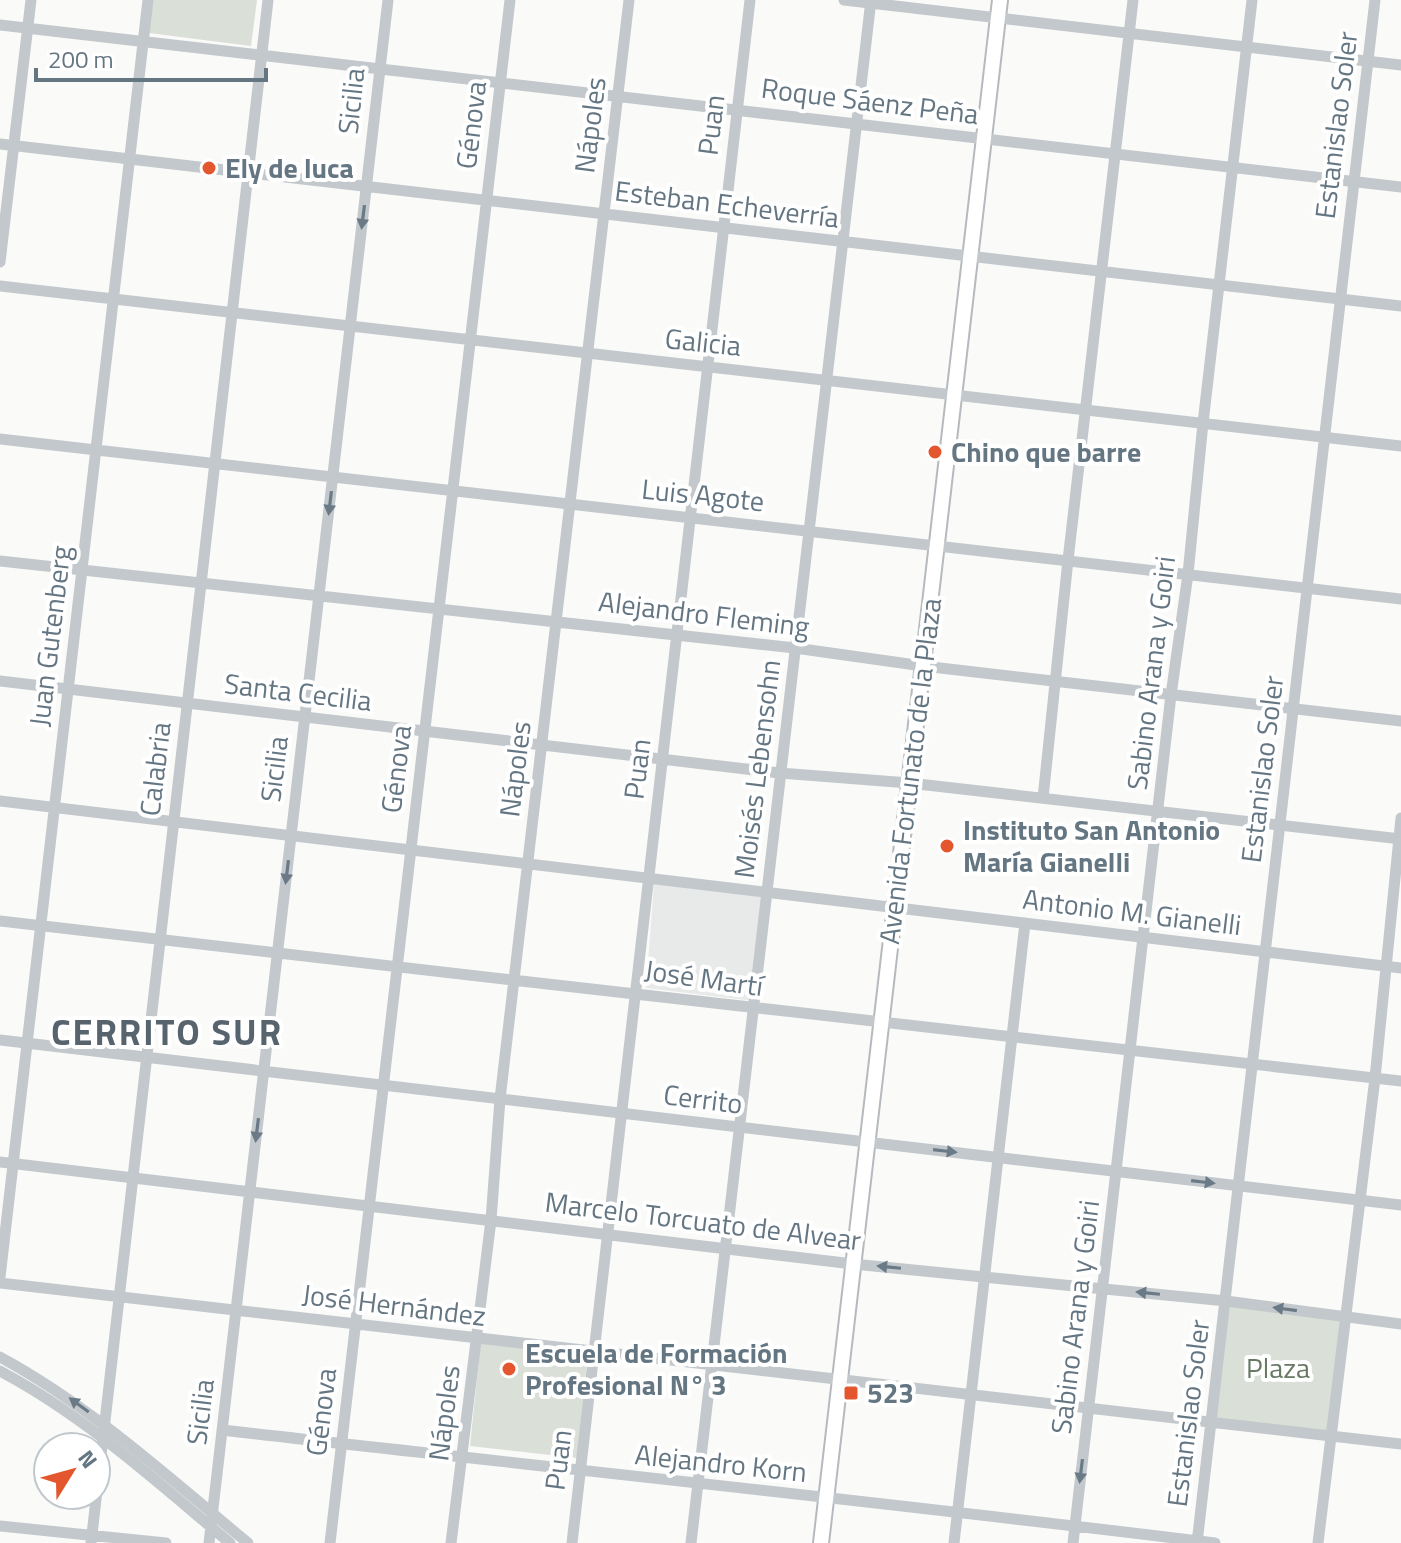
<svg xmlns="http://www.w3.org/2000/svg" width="1401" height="1543" font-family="'Titillium Web',sans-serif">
<rect width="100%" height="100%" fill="#fafaf8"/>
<path fill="#e8e9e9" d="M654,884l111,13 -11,104 -108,-13z"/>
<path fill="#dadfd7" d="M153,0h104l-6,46 -102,-13z
M1226,1301l119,16 -14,119 -120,-12z
M481,1340l107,11 -11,107 -107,-12z"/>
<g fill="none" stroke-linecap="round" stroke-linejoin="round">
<defs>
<path id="major" d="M821,1543l179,-1543"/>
</defs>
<use href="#major" stroke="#b5babe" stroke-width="18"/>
<path stroke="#c3c8cc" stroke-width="11" d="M844,0l557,65
M0,25l1401,162
M0,144l1401,162
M0,262l31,-262
M0,286l1401,160
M0,439l1401,160
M0,561l795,87 128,18 478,55
M0,681l780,92 129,10 492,56
M1043,798l25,-238 65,-560
M0,801l1401,167
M0,921c467,53 934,109 1401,160
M0,1040l1401,165
M0,1162l853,102 373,37 175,23
M0,1277l148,-1277
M0,1283l1401,161
M0,1357c92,50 168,120 248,186
M0,1371c85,45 157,111 230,172
M222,1430c331,38 662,72 993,113
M0,1526l166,17
M91,1543l177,-1543
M209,1543l179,-1543
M330,1543l180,-1543
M451,1543l40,-323 9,-121 129,-1099
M572,1543l178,-1543
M691,1543l180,-1543
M954,1543l71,-620
M1073,1543l98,-848 17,-121 15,-151 49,-423
M1197,1543l178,-1543
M1318,1543l57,-465 26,-260"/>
<use href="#major" stroke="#fff" stroke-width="14"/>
</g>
<defs><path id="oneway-solid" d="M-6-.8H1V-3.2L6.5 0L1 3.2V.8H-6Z" transform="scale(2)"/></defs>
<g fill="#6a7a87">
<use href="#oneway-solid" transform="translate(363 217) rotate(97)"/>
<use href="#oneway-solid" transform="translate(330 503) rotate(97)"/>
<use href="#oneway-solid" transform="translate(287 872) rotate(97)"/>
<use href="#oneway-solid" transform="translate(257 1130) rotate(97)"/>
<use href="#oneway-solid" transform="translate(945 1151) rotate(7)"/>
<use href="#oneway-solid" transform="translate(1203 1182) rotate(7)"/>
<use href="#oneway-solid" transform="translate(889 1267) rotate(-174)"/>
<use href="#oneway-solid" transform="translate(1148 1293) rotate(-174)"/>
<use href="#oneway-solid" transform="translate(1285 1309) rotate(-172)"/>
<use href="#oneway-solid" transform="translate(79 1405) rotate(-144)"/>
<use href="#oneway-solid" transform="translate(1081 1471) rotate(97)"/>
</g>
<g fill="#e4572e" stroke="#fff" stroke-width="3">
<circle cx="209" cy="168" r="8"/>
<circle cx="935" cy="452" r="8"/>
<circle cx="947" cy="846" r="8"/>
<circle cx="509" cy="1369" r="8"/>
<rect x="843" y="1385" width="16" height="16" rx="4"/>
</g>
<g text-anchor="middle" stroke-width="8" stroke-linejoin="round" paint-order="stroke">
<g font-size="28" fill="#657683" stroke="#fff">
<text transform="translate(351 101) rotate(-84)" y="10">Sicilia</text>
<text transform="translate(870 101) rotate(7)" y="10">Roque Sáenz Peña</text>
<text transform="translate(471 125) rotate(-83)" y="10">Génova</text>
<text transform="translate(590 125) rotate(-83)" y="10">Nápoles</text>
<text transform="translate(711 125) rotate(-83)" y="10">Puan</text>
<text transform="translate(1336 125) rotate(-83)" y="10">Estanislao Soler</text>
<text transform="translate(727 204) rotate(7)" y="10">Esteban Echeverría</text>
<text transform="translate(703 342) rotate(6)" y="10">Galicia</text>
<text transform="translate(703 495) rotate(6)" y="10">Luis Agote</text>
<text transform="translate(704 614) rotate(7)" y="10">Alejandro Fleming</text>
<text transform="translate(50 636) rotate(-83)" y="10">Juan Gutenberg</text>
<text transform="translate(1151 673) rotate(-83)" y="10">Sabino Arana y Goiri</text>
<text transform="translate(298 692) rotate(7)" y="10">Santa Cecilia</text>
<text transform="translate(155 769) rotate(-83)" y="10">Calabria</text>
<text transform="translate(274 769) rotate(-83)" y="10">Sicilia</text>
<text transform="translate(396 769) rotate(-83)" y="10">Génova</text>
<text transform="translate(515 769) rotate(-83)" y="10">Nápoles</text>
<text transform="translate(637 769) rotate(-83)" y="10">Puan</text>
<text transform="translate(757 769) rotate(-83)" y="10">Moisés Lebensohn</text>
<text transform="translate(1262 769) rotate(-83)" y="10">Estanislao Soler</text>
<text transform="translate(910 771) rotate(-83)" y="10">Avenida Fortunato de la Plaza</text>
<text transform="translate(1132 912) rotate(7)" y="10">Antonio M. Gianelli</text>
<text transform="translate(704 978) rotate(8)" y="10">José Martí</text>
<text transform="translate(703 1099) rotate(7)" y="10">Cerrito</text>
<text transform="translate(703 1221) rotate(7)" y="10">Marcelo Torcuato de Alvear</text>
<text transform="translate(394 1305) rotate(7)" y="10">José Hernández</text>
<text transform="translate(1075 1317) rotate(-83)" y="10">Sabino Arana y Goiri</text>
<text transform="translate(200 1412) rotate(-83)" y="10">Sicilia</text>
<text transform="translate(321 1412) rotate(-83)" y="10">Génova</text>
<text transform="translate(444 1413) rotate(-83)" y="10">Nápoles</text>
<text transform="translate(1188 1413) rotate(-83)" y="10">Estanislao Soler</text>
<text transform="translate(558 1460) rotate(-83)" y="10">Puan</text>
<text transform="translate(721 1463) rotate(6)" y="10">Alejandro Korn</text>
</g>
<g font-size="28" font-weight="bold" fill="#657683" stroke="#fff" text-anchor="start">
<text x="225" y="178">Ely de luca</text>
<text x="951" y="462">Chino que barre</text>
<text x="963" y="840">Instituto San Antonio<tspan x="963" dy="32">María Gianelli</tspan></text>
<text x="525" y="1363">Escuela de Formación<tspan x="525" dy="32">Profesional N° 3</tspan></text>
<text x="867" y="1403">523</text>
</g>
<g font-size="28" fill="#687a64" stroke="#fff">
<text x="1278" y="1378">Plaza</text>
</g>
<g font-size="36" font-weight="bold" letter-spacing="2" fill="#57646e" stroke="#fff">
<text x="167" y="1045">CERRITO SUR</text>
</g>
</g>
<g transform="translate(72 1471) rotate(53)"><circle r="38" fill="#ffffff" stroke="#c1c8cd" stroke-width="2"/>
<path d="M0-6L14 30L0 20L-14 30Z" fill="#e4572e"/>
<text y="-12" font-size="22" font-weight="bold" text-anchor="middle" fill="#657683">N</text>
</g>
<path d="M36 68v12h230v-12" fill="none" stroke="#657683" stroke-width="4"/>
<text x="48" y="68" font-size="24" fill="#657683" stroke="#ffffff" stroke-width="6" paint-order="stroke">200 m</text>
</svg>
